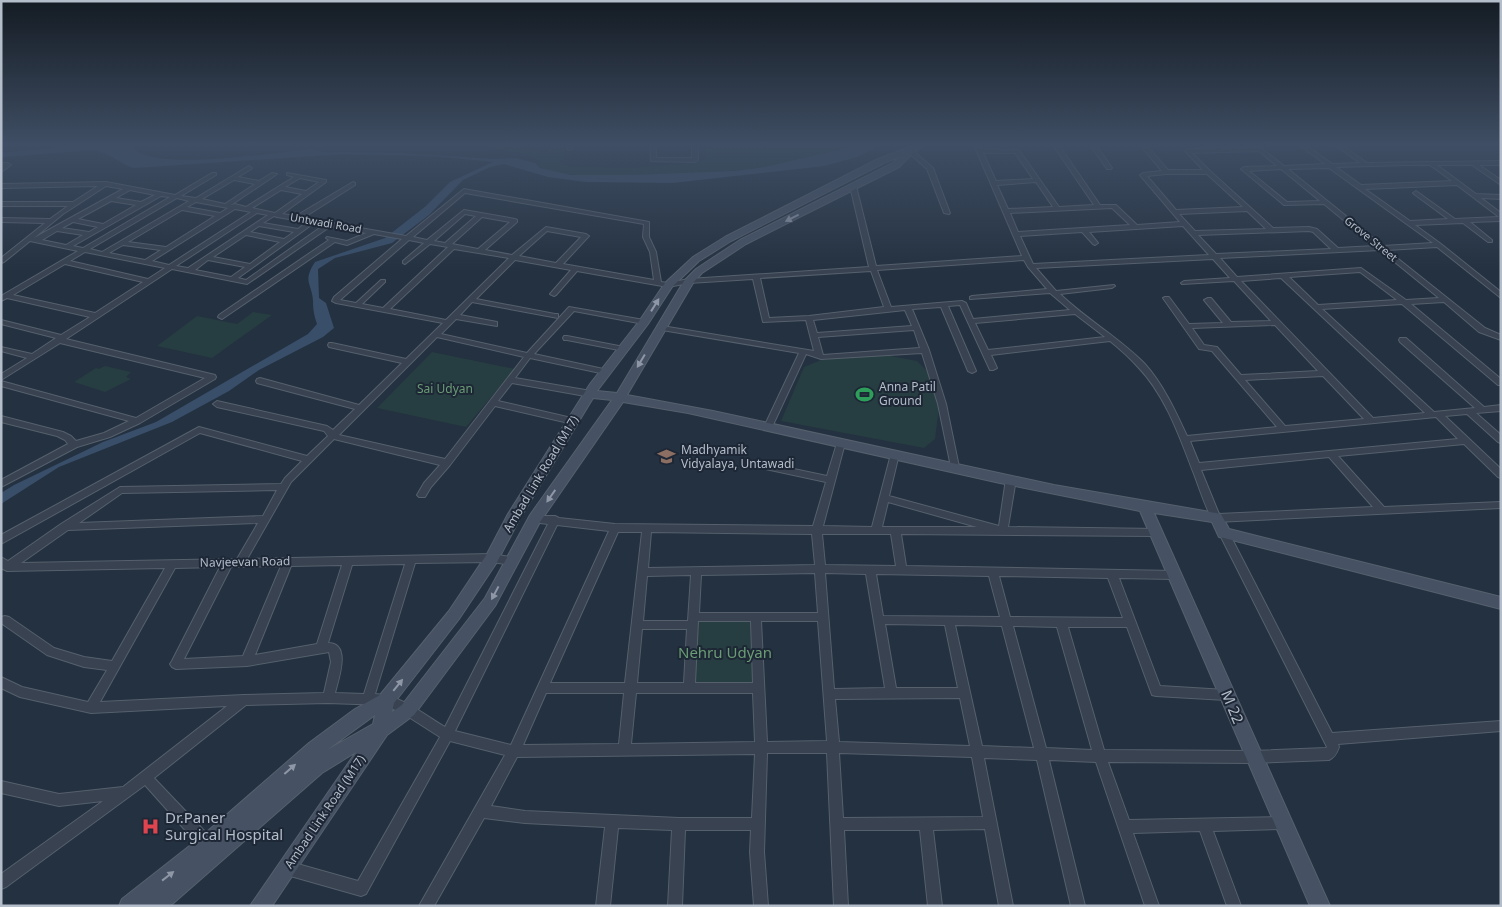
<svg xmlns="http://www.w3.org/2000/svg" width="1502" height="907" font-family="'Noto Sans',sans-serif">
<rect width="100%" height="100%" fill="#243140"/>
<path fill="#263e41" d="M492,145h15l40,8 4,-8h17l-8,17 8,4 61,2 67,-5 10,-4 -1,-14h156c-32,9 -64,17 -97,22 -31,5 -209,19 -226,-2l2,-4 -13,-6 -33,-7z
M253,312l19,3 -60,43 -55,-12 40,-30 40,8z
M432,352l83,17 -49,58 -89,-19z
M880,354l37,7 20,20 2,26 -4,32 -11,9 -143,-27 23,-54 17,-7z
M105,366l26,6 -5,5 5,2 -26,13 -31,-10 22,-14 3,1z
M697,621h56l1,64h-59z"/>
<path fill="#384e69" d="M81,145h51c10,29 151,7 179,4l12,3 77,1 93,6 23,-1 19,5 5,5 31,7h61l102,-4 31,-4 96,-22h19l-23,12 -33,9 -152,17 -86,-1 -38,-5 -44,-13 -14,3 -27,13 -34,35 -37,28 -57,15 -17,11 1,29 7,5 8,25 -11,9 -64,33 -30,21 -57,31 -113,45 -58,37v-11l13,-8 89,-43 53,-20 152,-88 9,-10c-3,-9 -4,-14 -4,-23 -1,-18 -11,-19 2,-39l70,-24 41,-32 24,-24 43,-20 -59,-6 -92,-2 -208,14c-15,-4 -24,-16 -40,-18l-93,7v-4z"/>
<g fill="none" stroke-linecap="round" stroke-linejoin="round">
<defs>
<path id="street" d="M568,145h6l-2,5h-4z
M650,145h6v13h36v-13h6v15l-3,2 -44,-1z
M974,145h6l2,4 37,1 40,57 35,-2 -41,-60h6l41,60h16l21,20 43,-3 -40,-47 3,-2 19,-2 -22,-26h6l22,25h35l-17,-18 -1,-1 3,-2 72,-2 24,19 41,-2 -26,-19h7l26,19 28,-1 -25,-18h7l25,18 134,-2v4h-22l22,15v5l-29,-20h-35l39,29 25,1v4l-20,-1 20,15v8l-31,1 22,18v2h-4l-25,-19 -48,2 26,19 60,48v6l-64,-51 -50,3 98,78 16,7v5l-22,-8 -35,-30 -33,2 90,75v6h-3l-96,-81 -80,5 112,103 41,-4 -75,-66 -1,-2 1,-2h6l78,69 17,-2v6l-25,2 25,22v8l-3,-1 -31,-28 -22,2 56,53v9l-3,-1 -34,-33 -126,12 46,51 117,-5v6l-285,14 -3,-1c-8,-15 -13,-31 -19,-47 -14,-36 -28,-78 -56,-107 -8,-9 -18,-18 -28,-26l-119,14 6,13 -4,2h-3l-30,-65 -12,1 28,65 -4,2 -4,-2 -27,-64 -29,2 17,41 17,54 13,63 -1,2h-6l-1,-2 -13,-63 -16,-51 -101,6 -15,-5 -34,73 -4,3 -4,-3 35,-74 -137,-23 -4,-2 4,-2 152,25 -8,-31 -43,2 -10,-43 -64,4 -21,4 -91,-16 -21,24 -2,1 -4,-2 21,-24 -56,-10 -39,39 79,15h3v4l-86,-16 -12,13 37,7v4l-41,-7 -15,15 86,19 42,-46 75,13 4,2 -4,2 -70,-13 -40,43 74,16 1,2 -1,2h-3l-75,-16 -15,20 76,13 4,3 -1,2 -3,1 -79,-14 -14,18 78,18 1,2 -1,2 -3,1 -78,-18 -45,59 -19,22 -6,10h-6l-2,-2 7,-12 16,-18 -106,-26 -43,43 -44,77 245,-5 24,4 1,3 -1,3 -4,1 -20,-3 -77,1 -40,131c26,1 48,20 70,33l103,-203 -16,-2 -2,-3 2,-3h23l4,2 56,6 198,2 13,-44 -75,-16 -4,-3 4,-3 76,16 10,-33 4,-3 4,3 -22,83 49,1 19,-73 4,-3 4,3 -10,42 110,30 7,-47 5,-3 5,3 -8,48 151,2 2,3 -2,3 -3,1 -255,-2 5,32 268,5 4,1 1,3 -1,3 -4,1 -55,-1 41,108 66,4 4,1 2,4 -2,4 -4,1 -70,-4 -4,-1 -25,-68h-59l36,123 149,1 73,-3 1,-1 -108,-214 2,-3h6l2,3 103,200 169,-12v10l-163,13 1,3c-2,6 -4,10 -10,13l-76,3 -145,-1 21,58 154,-3 5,1 1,5 -1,5 -5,1 -70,2 28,75h-14l-27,-75 -67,2 26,73h-14l-49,-144 -47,-2 36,146h-14l-34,-146 -53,-2 29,148h-14l-14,-77 -52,1 9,76h-14l-8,-76h-76l4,76h-14l-7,-153h-60l-3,99 4,54h-14l-4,-54 1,-22h-66l-3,76h-14l4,-76 -54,-2 -8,78h-14l9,-79 -80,-4 -41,-5 -50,88h-15l86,-151 -55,-14 -84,153 -5,2 -74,-21 -5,-2 -2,-5 2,-5 5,-2 71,20 82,-144 -36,-23 -19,-9 -57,-2 -82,2 -92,73 59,62 2,5 -2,5 -5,2 -5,-2 -58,-65 -139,102 -5,2v-15l102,-73 -44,5 -58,-13v-12l58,13 64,-7 104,-81 -136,7 -71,-16 -19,-9v-11l21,10 66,15 19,-32 -23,-3 -37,-12 -46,-32v-6l4,-1 4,1 45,31 30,9 28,4 53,-93 -158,3 -6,-3v-11l7,4 53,-37 59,-37 161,-3 4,-6 17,-17 -102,-28 -199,111v-9l198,-108 108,29 21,-20 -4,-5 -107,-24 -4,-3 4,-3 110,25 6,4 22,-21 -98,-26 -1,-2 1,-2 3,-1 99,27 43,-42 -73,-16 -1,-2 1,-2h3l74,16 37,-36 -107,-20 -4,-2 2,-4 68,-58 -28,-5 -27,11 -12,-3 -113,77 -4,-2 1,-2 110,-75 -3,-2 1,-1 20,4 19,-8 -35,-7 -84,58 -75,-15 -106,70 149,36 1,2 -1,2 -75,44 -30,14 -33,10 -76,40v-7l67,-36 -3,-4 -8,-4 -56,-14v-6l62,16 8,4 5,5 28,-8 25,-12 -128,-35v-5l135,37 69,-40 -145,-35 -59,37v-6l26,-16 -26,-7v-4l31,7 24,-16 -55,-14v-4l60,15 29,-18 -83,-19 -6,3v-5l77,-45 -48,-10 -26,21 -3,1v-5l44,-35 -44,-1v-4l49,1 18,-13h-67v-4h72l25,-16 -97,2v-4l105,-2 69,13 37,-22h4v2l-35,21 15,2 53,-32 3,2 -1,1 -13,8 21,4 13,-8 5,1 -46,31 4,-1 11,3 48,-30 -7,-2v-2l39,7v2l-44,32 14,2 57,-34 2,1v2l-52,33 103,18 58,-47 185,33v15l7,15 5,30 7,1 21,-4 180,-12 -19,-81 3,-2 3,2 20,80 146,-10zM1259,151l18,15 -33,1 -3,2 43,36 40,-1 51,42 -37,2 -21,-19 -8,-2 -36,1 -63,-57 -18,-18zM983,153h32l18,26 -37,2zM1407,165h23l22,16 -91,4 -25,-18zM1329,168l104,75 -50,3 -95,-77zM1281,169l39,32 -33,1 -38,-31zM1166,174h41l36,33 -67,3 -29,-34zM300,178l19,4 -13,9 -21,-4zM234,180l21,4 -30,20 -23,-5zM1036,182l17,25 -45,2 -11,-24zM1457,185l42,32 -44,2 -39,-28 -3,2 1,1 34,25 -38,2 -45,-32zM106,186l17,3 -89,49 29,-24zM130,190l25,5 -14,7 -25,-4zM281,190l21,4 -27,19 -23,-5zM465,193l179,31 -1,13 7,15 4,28 -91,-16 25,-27 1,-1 -3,-2 -40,-7 -34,28 -27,-5 32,-28v-2l-2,-1 -51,-9 -37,30 -14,-3zM161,196l9,1 -87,51 -10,-2zM177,198l12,3 -87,51 -12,-3zM111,201l25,4 -33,19 -25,-5zM196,202l32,6 -8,5 -33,-6zM1112,208l18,17 -112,7 -8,-19zM235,209l16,3 -82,53 -17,-4zM182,210l33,6 -49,31 -38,-5zM1247,211l19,18 -71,2 -16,-17zM257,213l11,2 -80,53 -12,-2zM465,214l11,2 -31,27 -11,-2zM274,216l3,1 30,5 -9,7 -35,-6zM482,217l28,5 -32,27 -26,-5zM73,222l25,5 -9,5 -27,-4zM314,223l10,2 -78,55 -8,-2zM259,226l35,6 -10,7 -34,-7zM1183,226l26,29 -176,9 -13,-28 62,-4 11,12 2,1 3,-2 -9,-11zM57,231l26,4 -17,10 -24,-5zM547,231l34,6 -25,26 -37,-7zM1309,231l4,1 18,17 -115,5 -18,-19zM246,235l34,7 -30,22 -37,-7zM409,240l15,3 -21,18v2l2,1 25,-20 18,3 -65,61 -21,-4 23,-22v-2h-4l-25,23 -16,-3zM123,245l38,5 -16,10 -36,-7zM454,249l55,9 -63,62 -56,-11zM1380,250l59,48 -33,2 -45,-32 -124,9 -17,-19zM85,252l80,16 -17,11 -78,-18zM1213,259l17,19 -46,3 -3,2 1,1 52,-3 37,40 -40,1 -20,-24h-3l-4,2 19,23 -34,1 -20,-27h-4l-2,1 36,51 13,2 65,76 -90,9c-12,-26 -24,-52 -43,-73 -26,-26 -58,-44 -84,-69l52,-6 3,-2 -1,-1 -58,6 -20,-23zM208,260l37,7 -14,10 -36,-7zM1024,260l4,7 19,22 -75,7 -2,1v2l80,-6 20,17 -97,9 -7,-16 -4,-2 -71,6 -14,-37zM65,264l78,18 -48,31 -82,-18zM871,271l13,36 -75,9 -40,2 -9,-40zM1360,272l37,28 -79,5 -29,-28zM1281,278l144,135 -52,5 -132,-137zM905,310l7,16 -95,7 -4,-13zM1075,314l30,23 -117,13 -13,-27zM1275,325l43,46 -77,4 -24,-28 -13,-2 -12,-17zM914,330l6,18 -97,7 -5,-18zM437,337l87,20 -79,102 -106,-24zM1323,376l41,43 -79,7 -40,-46zM1436,417l22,22 -259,24 -9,-22zM1329,457l44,50 -154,7 -18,-44zM277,490l-14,26 -184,7 43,-30zM888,502l89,25h-95zM258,523l-21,36 -216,4 47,-33zM557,525l52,6 -98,214 -56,-14zM618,532h24l-17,151h-75zM651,532l161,2 3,31 -167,3zM822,534h69l5,32 -71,-1zM405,564l-41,130 -29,-1c3,-13 17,-50 -7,-50l24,-78zM342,565l-25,79 -62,11 36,-89zM281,566l-38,90 -59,3 47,-92zM220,567l-48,94 -2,3 2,3 4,2 71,-3 82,-14 2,10 -7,31 -80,2 -144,7 75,-134zM815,573l3,40h-119l2,-38zM825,573l41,1 19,114 -51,1zM876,574l113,2 11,41 -117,-1zM691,575l-3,46h-45l4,-45zM999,576l109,2 15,40 -113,-1zM698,621h53l2,62h-58zM761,621h57l9,120 -60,1zM885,624l60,1 13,63h-62zM955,625l47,1 32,122 -52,-2zM1013,626l44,1 35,123 -46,-2zM642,629h45l-3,54h-47zM546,693h78l-5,51 -96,1zM636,693h117l2,49 -124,2zM960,698l10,48 -131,-4 -4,-43zM839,753l133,4 11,60 -140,1zM755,754l-3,64h-73l-154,-7 -34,-5 26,-49z
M1090,145h6l16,23 -1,1h-4z
M908,150h4l21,18 17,45 -1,1 -5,-1 -17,-44 -19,-17z
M1,163h7l3,2 -10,7z
M564,336h3l57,11 4,2 -4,2 -57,-11h-3l-1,-2z"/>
<path id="secondary" d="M915,145h10l-12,8 -14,14 -153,77 -44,29 -9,10 -66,112 86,16 341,74 162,28 5,1 8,15 272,68v12l-277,-71 -5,-1 -7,-15 -58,-9 176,393h-20l-170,-395 -140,-28 -312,-70 -65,-11 -83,120 -45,84 -81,109 -27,20 -115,171h-22l106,-154 -34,21 -152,133h-51l3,-7 79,-62 108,-94 46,-34 25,-14 69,-84 38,-57 21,-40 82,-130 50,-64 25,-37 28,-26 32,-20 153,-78zM899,157l-6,6 -153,77 -44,29 -12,12 -67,112 -20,-2 51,-67 24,-37 27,-26 32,-20 153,-78zM593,398l19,2 -82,115 -45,83 -83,107 -10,7 2,-9 65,-84 38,-57 22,-42zM375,715l-2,9 -46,26z"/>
</defs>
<use href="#street" stroke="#56606d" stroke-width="2"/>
<use href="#secondary" stroke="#56606d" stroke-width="2"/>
<use href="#street" fill="#384250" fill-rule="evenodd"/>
<use href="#secondary" fill="#465163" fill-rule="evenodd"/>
</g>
<defs><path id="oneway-solid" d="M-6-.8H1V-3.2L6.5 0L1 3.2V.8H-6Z" transform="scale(1.25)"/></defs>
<g fill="#8e97a6">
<use href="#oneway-solid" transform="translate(792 218) rotate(153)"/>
<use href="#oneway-solid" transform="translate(655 305) rotate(-58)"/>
<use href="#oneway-solid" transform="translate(641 361) rotate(121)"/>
<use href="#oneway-solid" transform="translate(551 496) rotate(125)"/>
<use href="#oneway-solid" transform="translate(495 593) rotate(118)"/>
<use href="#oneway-solid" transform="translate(398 685) rotate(-51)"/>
<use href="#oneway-solid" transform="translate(290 769) rotate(-41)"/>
<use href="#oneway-solid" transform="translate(168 876) rotate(-38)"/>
</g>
<linearGradient id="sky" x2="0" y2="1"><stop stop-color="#141b23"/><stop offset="0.53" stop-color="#3f4e64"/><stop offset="1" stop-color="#3f4e64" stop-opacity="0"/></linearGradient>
<rect width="1502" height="272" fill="url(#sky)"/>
<defs>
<symbol id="stadium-bare" viewBox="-9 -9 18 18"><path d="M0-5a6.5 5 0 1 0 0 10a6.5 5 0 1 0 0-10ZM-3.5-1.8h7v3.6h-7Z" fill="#2e9e5b" stroke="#1d2735" stroke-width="2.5" paint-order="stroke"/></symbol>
<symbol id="school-bare" viewBox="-9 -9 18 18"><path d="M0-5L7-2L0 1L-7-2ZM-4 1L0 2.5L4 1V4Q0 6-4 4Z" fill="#8d6e63" stroke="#1d2735" stroke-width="2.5" paint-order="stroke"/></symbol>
<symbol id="hospital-bare" viewBox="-9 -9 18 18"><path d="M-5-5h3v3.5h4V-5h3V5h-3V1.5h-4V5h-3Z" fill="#e0444e" stroke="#1d2735" stroke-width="2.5" paint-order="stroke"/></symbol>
</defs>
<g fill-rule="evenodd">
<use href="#stadium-bare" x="852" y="382" width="25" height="25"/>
<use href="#school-bare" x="654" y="444" width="25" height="25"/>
<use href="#hospital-bare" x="138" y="814" width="25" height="25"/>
</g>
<g text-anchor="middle" stroke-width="4" stroke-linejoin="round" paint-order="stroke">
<g font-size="11" fill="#b4bdca" stroke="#1d2735">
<text transform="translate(326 223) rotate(10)" y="4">Untwadi Road</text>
<text transform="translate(1371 239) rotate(39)" y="4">Grove Street</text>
</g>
<g font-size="12" fill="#b4bdca" stroke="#1d2735" text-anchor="start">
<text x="879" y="391">Anna Patil<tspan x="879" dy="14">Ground</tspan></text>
<text x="681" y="454">Madhyamik<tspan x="681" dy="14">Vidyalaya, Untawadi</tspan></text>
</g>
<g font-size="12" fill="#6b9c75" stroke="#1d2735">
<text x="445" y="393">Sai Udyan</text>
</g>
<g font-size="12" fill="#b4bdca" stroke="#1d2735">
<text transform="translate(541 474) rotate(-59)" y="4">Ambad Link Road (M17)</text>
<text transform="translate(245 562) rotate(-1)" y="4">Navjeevan Road</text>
<text transform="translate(325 812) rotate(-56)" y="4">Ambad Link Road (M17)</text>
</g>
<g font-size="15" fill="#6b9c75" stroke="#1d2735">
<text x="725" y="658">Nehru Udyan</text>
</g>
<g font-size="15" fill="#b4bdca" stroke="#1d2735">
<text transform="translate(1232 707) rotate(67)" y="5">M 22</text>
</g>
<g font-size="15" fill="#b4bdca" stroke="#1d2735" text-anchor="start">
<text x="165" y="823">Dr.Paner<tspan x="165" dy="17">Surgical Hospital</tspan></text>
</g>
</g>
<rect width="1502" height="907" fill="none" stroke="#b4bdca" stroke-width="5"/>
</svg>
